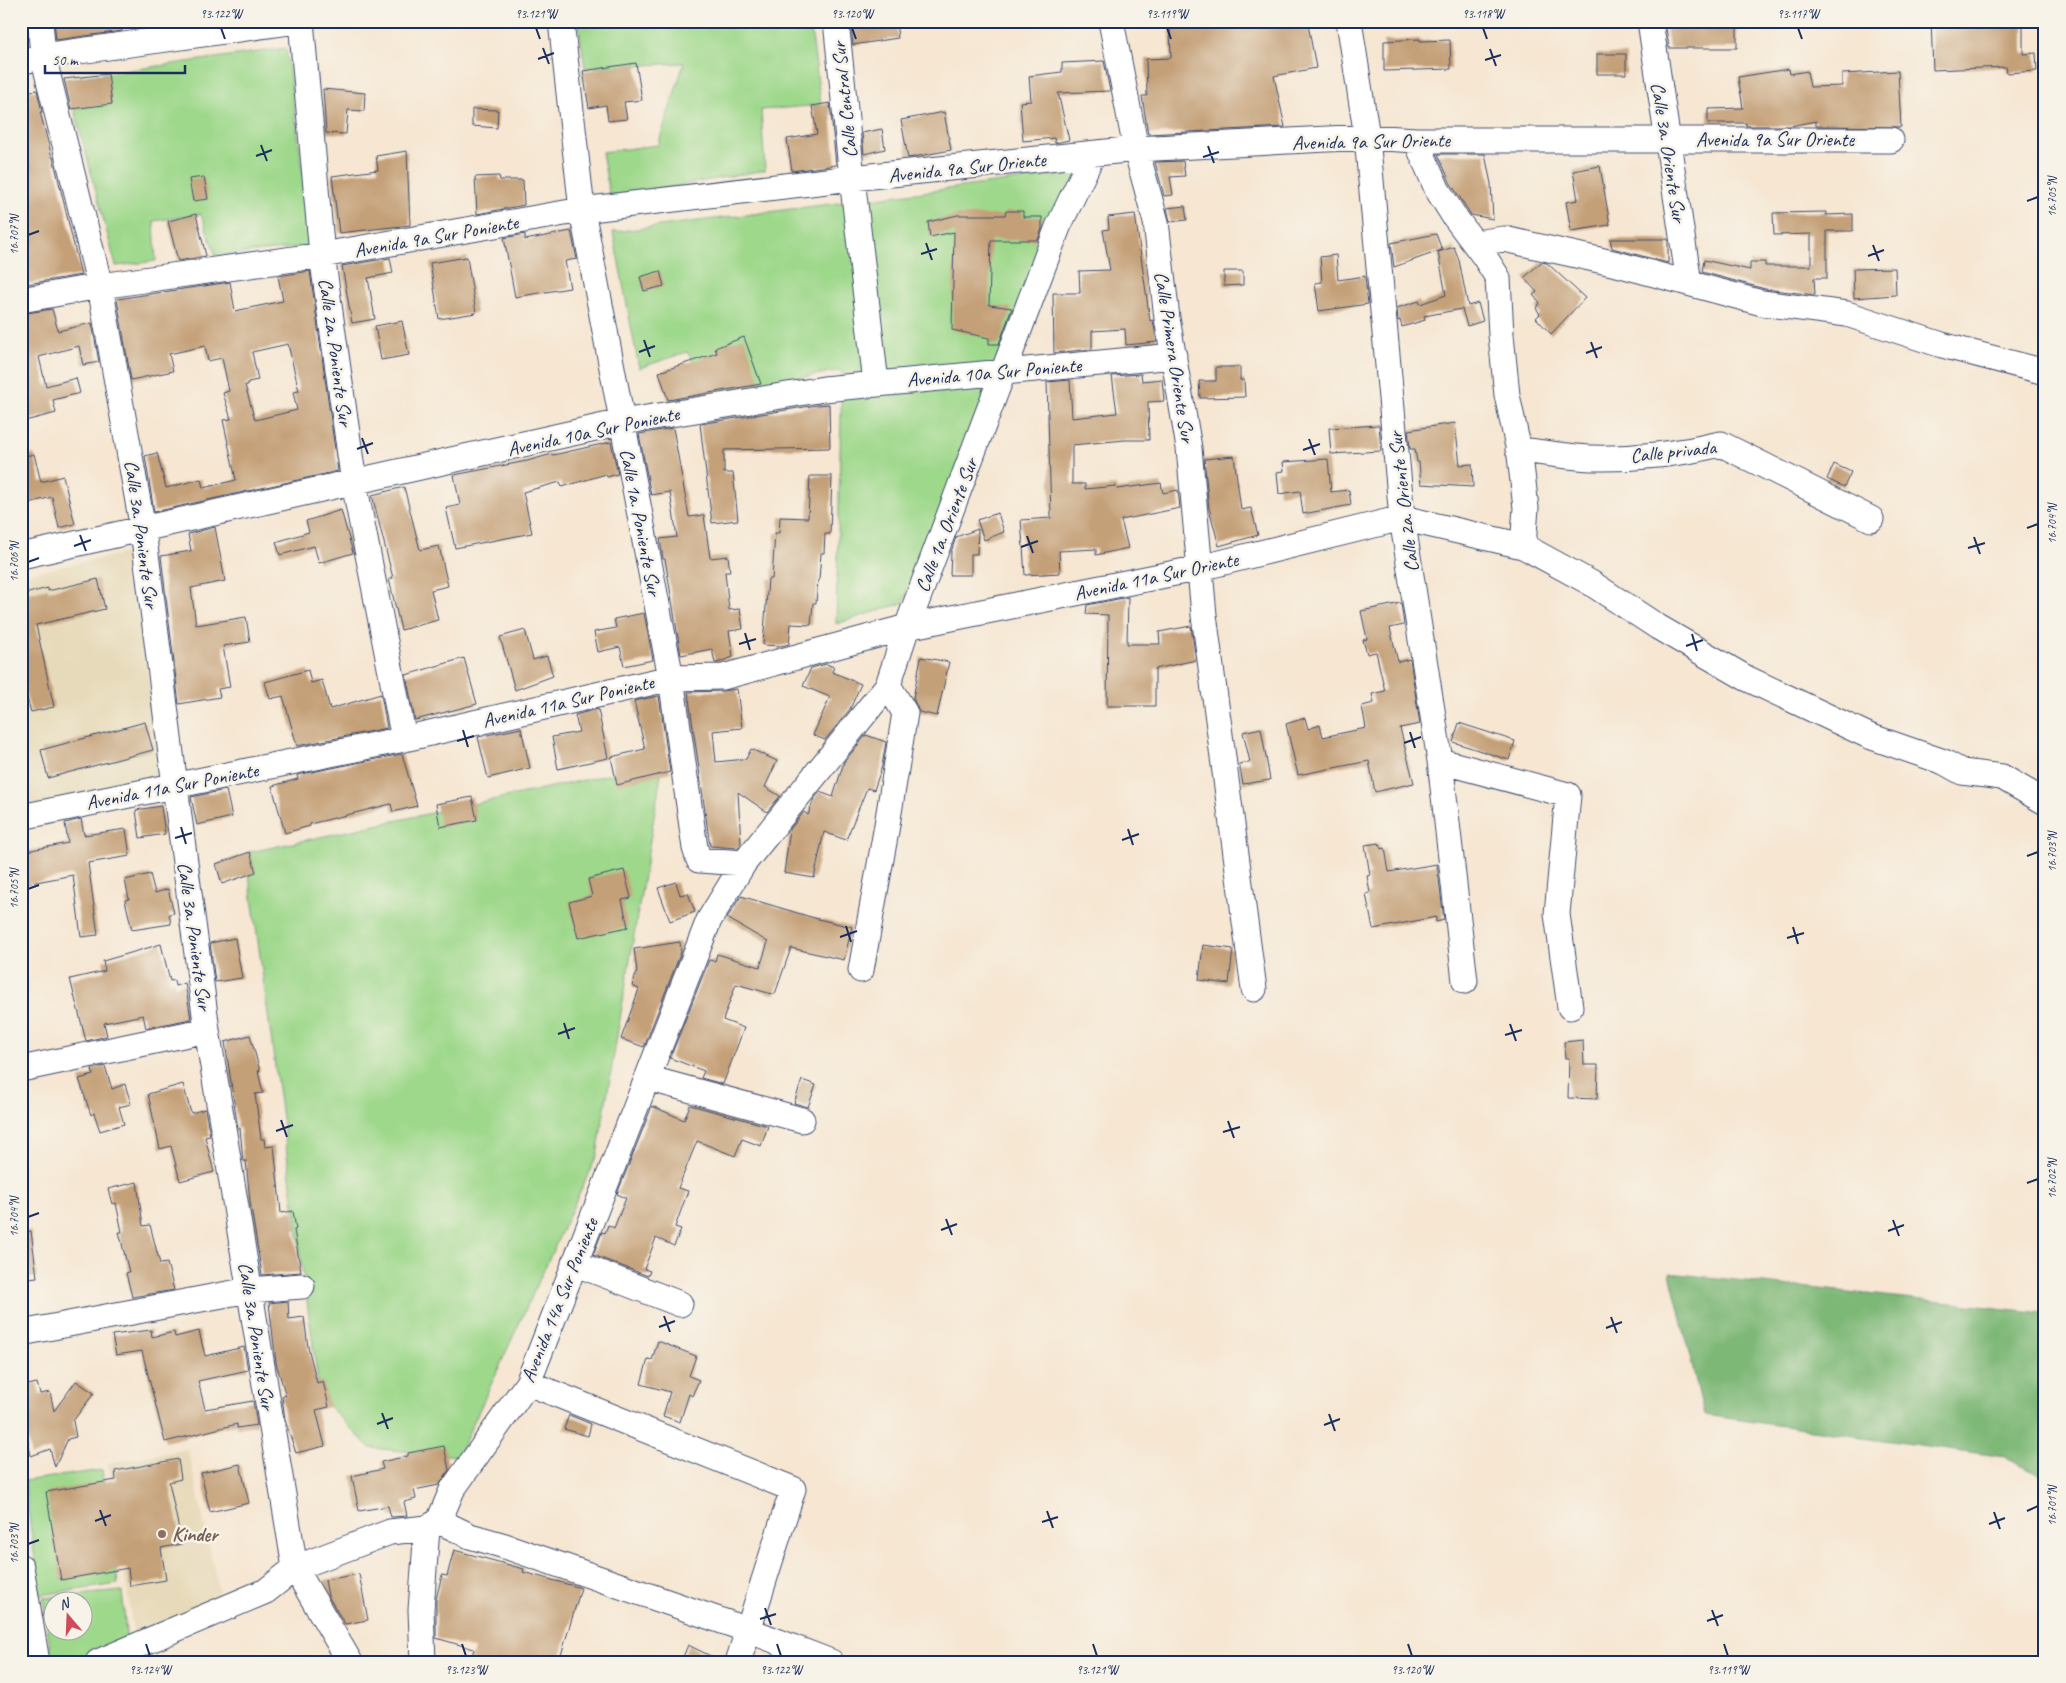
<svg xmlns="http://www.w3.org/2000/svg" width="2066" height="1683" font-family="Caveat,sans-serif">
<rect width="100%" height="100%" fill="#f7f3e8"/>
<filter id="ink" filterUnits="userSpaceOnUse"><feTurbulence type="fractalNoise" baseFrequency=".02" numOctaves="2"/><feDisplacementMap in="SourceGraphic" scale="10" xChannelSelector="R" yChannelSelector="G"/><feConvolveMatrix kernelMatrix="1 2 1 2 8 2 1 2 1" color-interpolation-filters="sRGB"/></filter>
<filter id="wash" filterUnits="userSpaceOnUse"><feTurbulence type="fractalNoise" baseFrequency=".0096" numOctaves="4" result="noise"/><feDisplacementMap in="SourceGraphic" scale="20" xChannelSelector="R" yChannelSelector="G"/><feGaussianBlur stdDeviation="1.12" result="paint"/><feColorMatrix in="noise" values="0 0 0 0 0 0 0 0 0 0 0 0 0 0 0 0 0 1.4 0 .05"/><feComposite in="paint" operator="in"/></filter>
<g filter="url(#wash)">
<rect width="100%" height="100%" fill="#f6e6d2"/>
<path fill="#e7daba" d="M131,552l32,229 -142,27v-233z
M188,1449l34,157 -87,36 -27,-179z"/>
<path fill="#9ed88b" stroke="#5c8474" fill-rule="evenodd" d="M578,21h232l11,84 -60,5 4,60 -155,28 -8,-46 56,-7 26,-82 -99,5z
M286,48l27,198 -97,10 -15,-42 -47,7 2,40 -40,5 -50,-187z
M1086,171l-183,432 -67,21 6,-254 -126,23 -29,-41 -48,16 -26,-136z
M663,763l-66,392 -139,301 -88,-8 -50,-51 -74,-544z
M102,1470l16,114 -78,11 -16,-114z
M122,1591l5,53 -48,18h-27l-9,-64zM52,1600h30v30h-30z"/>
<path fill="#7eb877" stroke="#4c746a" d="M1670,1273l375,40v164l-40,-20 -301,-42z"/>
<g id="blocks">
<path fill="#c4a078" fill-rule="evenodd" d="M54,21h66l2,10 -66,9z
M880,21h16l2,17 -45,7 -2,-19z
M1176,21h35v7l29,-5 1,5 19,-3 48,-1 8,44 -42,8 11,51 -137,7 -6,-38h5l-1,-37 25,-1 -1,-32h6z
M1665,21h72v27h-68z
M1931,21h27v6l41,-2v-4h24v33l13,-1 1,18 -30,2 -1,-6 -73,3z
M1420,39v2l30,-1 1,29 -67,2v-30z
M1597,54h29v20h-29z
M1104,61l6,30 -52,2 11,47 -14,3 -1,-5 -31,3 -3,-39 11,-1 -2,-25 33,-4v-9z
M636,63l6,37 -18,2 3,17 -19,2 -2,-16 -17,3 -6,-37z
M1789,69l1,5 17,-3 3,16 32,-1v-12l56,-3 3,56 -85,-1v-5l-26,5h-44v-3h-38v-14l35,-1 -5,-31z
M108,74l4,30 -41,5 -7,-30z
M323,89l42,4 -1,18 -16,-1 -2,24 -20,-1z
M37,90l5,22h-2l12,45h1l28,118 -60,10v-184l6,-1 -2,-8z
M830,103l6,62 -44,6 -5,-32 30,-5 -5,-28z
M472,109l26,1 -1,18 -25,-2z
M944,112l7,38 -43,8 -7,-38z
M882,129l3,20 -21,5 -2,-21z
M407,151l3,74 -71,8 -7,-57 46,-6 -2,-14z
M1438,154h47l6,30 2,35 -22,-4 -21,-33z
M1183,161l2,15 -15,1 3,18 -9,1 -9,-34z
M1600,166l10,59 -39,6 -5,-29 12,-2 -5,-29z
M499,176l1,4h23l1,25 -47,9 -2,-37z
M204,177l4,22 -15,2 -4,-22z
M1185,206l2,14 -17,2 -3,-14z
M1006,211h17v6h19v12l-4,11h-47l-2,65 23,3 -13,36h-10v-6l-37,-8 2,-98 -24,5 -2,-15 30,-7h47z
M1826,212v3l27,-1v17h-26v47h-13l1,17 -50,-6 -63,-17 2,-12 46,10v-8h15v4h46v-32l-37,1 -1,-22z
M196,214l10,42 -28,5 -10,-40z
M1135,214l15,107 3,-1 4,22 -31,3 -1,-16 -33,2v18l-38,4 -1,-60h27l-1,-22 31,-1 -7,-40 6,-1 -1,-12z
M571,231l6,28 -12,2 5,27 -55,9 -11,-59 21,-4v6z
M1436,234l6,16 -48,17 -3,-24z
M1610,239h58v24l-56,-15z
M1454,247l5,13 9,46 10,-3 5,18 -16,5 -5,-17 -38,7 1,4 -23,7 -2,-7 -2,1 -1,-13 22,-7 1,3 26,-9 -8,-43z
M1336,255l2,25 27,-4 3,28 -49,7 -4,-28 7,-1 -2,-25z
M467,257l9,56 -37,6 -9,-56z
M390,258l3,15 -25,5 7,41 -23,4 -10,-57z
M1541,262l6,1 38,35 -34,36 -15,-16 4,-4 -4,-6 4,-5 -7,-8 4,-3 -13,-14z
M1895,268l1,27 -42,3 -1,-29z
M310,271l28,200 -184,41 -9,-56 12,-3 9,35 35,-9 2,9 33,-8 -13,-60 8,-1 -8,-26 6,-2 -7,-33 -14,3 -3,-15 -36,8 4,17 -42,9 -14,-81 113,-17 5,29 48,-10 -5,-25zM288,344l11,47 -6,1 4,18 -42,10 -10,-35h3v-3l10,-2 -6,-28z
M660,271l4,15 -20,5 -4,-14z
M1224,271h19v14l-19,1z
M52,309l6,22 34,-8 7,39 -16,3 -4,-19 -40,11 7,29 30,-8 4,15 -27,7 3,13 -35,9v-108z
M402,321l7,34 -28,5 -6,-34z
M744,337l17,47 -93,16 -9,-28 58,-19 -2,-5z
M1216,367h24v13h4l1,17 -45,1 -1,-17h17z
M1141,374l1,7 20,-2 2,22 -16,1 1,38h-24l-53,5v39h13v5l31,-3 1,3 44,-6 2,10 15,-3 2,18 -59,12 7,28 -32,7v-6l-37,2 1,22 -35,2 -4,-55 30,-2v-2l-4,-134 23,-2 2,38 45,-5 -5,-37z
M829,404l1,44 -106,2v23h9l5,47 -26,3 -12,-99 117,-19z
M1455,423l5,42 12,-1 1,23 -52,-3 -2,-22h-2l-2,-13h-5l-2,-19z
M1379,425l2,26 -50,3 -2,-26z
M673,428l16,89 15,-2 6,43 18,-2 2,16h-5l4,38 11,-1 3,20 -14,2 4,26 -16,6h-2l-3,-14 -31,6 -16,-96h-2l-3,-20 17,-2 -7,-45 -19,3 -12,-61z
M611,442l7,32 -11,3 -1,-3 -44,13 -2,-5 -37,10 9,41 -77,15 -9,-40 14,-3 -6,-30 73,-14 25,-7 1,1z
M34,454l7,28 22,-6 12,48 -16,4 -7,-31 -31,8v-48z
M1234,456l7,54 10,-2 7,27 -39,11 -10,-38 -5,-49z
M1328,459l3,33 18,-2 2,15 -48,9 -3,-23 -21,3 -2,-22 7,-1 -1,-9z
M1834,464l17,8 -7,15 -17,-8z
M810,476h22l-2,58h-5l-1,19h-3l-2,27h-1l-2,23h-3l-2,22 -20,-1 -2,20 -8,2 -18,-1 5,-66h4l3,-46h4l1,-16 28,1z
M404,487l16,63 19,-4 9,40 -17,4 7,30 -37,10 -12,-51 4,-1 -21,-83z
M341,510l12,43 -34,10 -5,-17 -34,9 -4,-13 33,-10 -3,-11z
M998,513l6,19 -20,8 -7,-20z
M215,527l10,54 -34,7 5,37 50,-8 4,25 -27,4 7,41 -12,2 2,8 -41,7 -18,-148 30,-5 -3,-17z
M978,529l-1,25h-6v21h-21l1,-23 5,-15z
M98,579l7,30 -69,16 18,82 -23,5 -6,-21 -4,1v-102h6l1,3 20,-5v3z
M1128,597l-1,47h33l-1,-12 32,-6 5,34 -41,9v37h-48l1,-91 -22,-1 1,-9z
M1401,603l3,22 -14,3 8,34 12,-3 10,65 -20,4 14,55 -39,9 -6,-31 -71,14 -12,-51 19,-6 3,11 12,-4 3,12 43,-9 -4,-22 12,-3 -2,-9 13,-3 -9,-39 -9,2 -4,-14 4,-1 -6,-28z
M644,613l9,47 -29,6 -4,-19 -22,5 -4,-20 22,-4 -2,-9z
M525,630l8,30 14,-4 6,20 -38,14 -15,-53z
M921,657l28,5 -12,54 -18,-4 -6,-14z
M464,658l13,46 -62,16 -9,-45z
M826,664l8,3 -2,5 29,12 -11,25 -25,31 -12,-5 17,-38 -27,-11 8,-18z
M308,670l3,13 11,-3 8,29 51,-15 6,34 -90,18 -14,-50 -13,3 -5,-17z
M737,689l5,39 -29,3 3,31 30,-3 5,-10 26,12 -12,26 15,9 -13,16 -29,-20 3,52 -3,4 -28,-2 -22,-154 35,-1z
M659,696l11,76 -53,13 -6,-28 34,-8 -11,-48z
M598,709l10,49 -50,11 -6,-32 27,-5 -4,-17z
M145,722l8,28 -105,28 -7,-28z
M1459,723l56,18 -6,19 -56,-18z
M521,728l9,40 -42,10 -10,-41z
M1261,728l9,52 -27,4 -4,-20 11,-2 -7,-30z
M866,735l20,7 -4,24 -8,24 -7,-2 -21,52 -22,-8 -10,46 -30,-5 6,-44 14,-17 4,3 6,-16 6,-7 13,5 11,-35z
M402,754l15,52 -24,6 -2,-8 -81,20v2l-25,7 -13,-47 26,-7 -1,-4z
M226,790l6,27 -35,8 -6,-28z
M472,797l5,23 -37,7 -4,-23z
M161,806l4,28 -25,4 -4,-28z
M81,819l3,16 42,-6 4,27 -42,7 10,72 -17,2 -8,-62 -52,10v-33l47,-9 -3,-20z
M1379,843l2,6 4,-1 4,24 48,-8 7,56 -8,2v-5l-63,12 -7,-35 4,-1 -3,-17 3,-1 -5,-30z
M250,852l6,20 -34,12 -6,-20z
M624,870l7,28 -9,2 6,27 -50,11 -9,-36 23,-6 -4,-17z
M150,874l5,19 13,-4 6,24 -5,1 2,10 -39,6 -7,-30 4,-1 -4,-19z
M676,882l4,13 8,-2 7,19 -25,9 -12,-33z
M741,896l73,22 38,9 -8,33 -53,-12 -16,46h-3l-36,-10 -13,36 21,8 -21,56 -22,-6 3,-7 -34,-13 39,-98 6,1 2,-7 43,13 8,-25 -41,-24z
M235,938l7,40 -27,4 -5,-39z
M680,942l1,10 -37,95 -23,-8 18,-50 -7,-3 5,-15 -3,-22z
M161,944l9,37 4,-1 1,6 10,-3 6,36 -45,9 -3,-13 -39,8 3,13 -21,5 -16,-62 35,-8 -2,-10z
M1203,945l30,4 -4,35 -30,-4z
M250,1035l10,36h-2l5,22 -8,1 6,45h3l1,8 9,-1 7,67 12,-2 3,18 -2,1 7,42 -39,3 -12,-74 -4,-40h-3l-3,-33 -2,1 -13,-87z
M1583,1040l1,25h14l-1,34 -29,-1 1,-40h-4l-1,-16z
M105,1066l7,23 13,-5 6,20 -12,3 5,17 -24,7 -6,-18 -3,2 -12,-36 14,-4 -1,-6z
M802,1080l14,5 -8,22 -14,-4z
M183,1084l8,29 14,-4 5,27 -5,1 9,35 -34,9 -9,-35 -11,3 -12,-55z
M690,1105l78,21 -7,20 -19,-7 -7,17 -38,-15 -19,47 10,3 -13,36 6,2 -7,17 -18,-8 -12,31 6,2 -2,5 -55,-21 9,-23 3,1 3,-8 6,3 12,-30 -9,-4 35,-88 32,14z
M137,1182l6,44 7,-1 10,39 7,-1 7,27 -42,7 -6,-24 3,-1 -10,-40h3l-6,-29 -4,1 -4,-15z
M31,1231l6,46 -16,2v-47z
M288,1301l1,18 15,-2 4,30 9,36 6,-2 6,26 -13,3 9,36 -29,7 -11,-33 -3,-24h4l-10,-33 -7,-60z
M151,1330l1,7 22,-5 1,5 24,-6 6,25 39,-9 4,23 -50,11 7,28 48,-8 4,24 -20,3v-4l-72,18 -23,-91 -26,4 -4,-20z
M658,1341l38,15 -7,20 10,4 -7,16 -3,-2 -9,28 -17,-6 7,-24 -29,-8 7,-25 4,1z
M76,1381l18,12 -21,28 3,16 -8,2 -13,28 -5,-18 -19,7 -6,-31h-4v-28l5,-1 -3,-10 14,-3 3,11 10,-2 4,19z
M569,1415l22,9 -3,12 -24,-7z
M444,1446l5,24 -10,15 -25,5 2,9 -12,3 3,14 -16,1 -3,-11 -29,5 -7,-35 31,-7 -2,-7 27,-6v-3z
M178,1459l3,20 -12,3 13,62 -21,4 5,32 -36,6 -2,-18 -67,12 -15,-88 70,-12 -1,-9z
M240,1464l9,39 -39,9 -9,-39z
M454,1550l70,19 -1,3 58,16 -22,74h-89l4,-13 -38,-11v-39l6,-24 5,1z
M359,1574l9,46 -23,4 -17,-28 -3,-16z
M688,1645l35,17h-42z"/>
</g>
</g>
<g filter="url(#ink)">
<use href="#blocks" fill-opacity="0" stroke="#3c4a6f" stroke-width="1"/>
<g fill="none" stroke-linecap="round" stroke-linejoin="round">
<defs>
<path id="minor" d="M40,21l3,35 57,230 43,244 32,256 32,244 88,538 55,94
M301,21l21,234 32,228 50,256
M561,21l21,189 89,468 24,170 4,12 45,3
M836,21l16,157 24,205
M1111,21l25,128 20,73 11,96 22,130 15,167 50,374
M1349,21l18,116 35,381 38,243 25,220
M1650,21l39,262
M21,62l22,-6 254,-35
M1416,140l21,49 17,27 30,40 14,22 3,57 6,60 13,61 6,52 -3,38
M1475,243l29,-4 113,25 145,39 85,11 95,31 103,27
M21,300l79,-14 222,-31 260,-45 270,-32 284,-29 231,-12 49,3h475
M1518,450c24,2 49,7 73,8 44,1 88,-4 130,-14l150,75
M21,556l601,-134 202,-33 350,-33
M1440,761l128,34 -11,119 13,93
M21,817l383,-78 267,-61 52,-1 184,-50 293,-59 202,-50 121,28 68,37 67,44 88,51 123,58 75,26 18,10 40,5 43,25
M861,970l25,-139 19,-118 -17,-28
M21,1069l186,-39
M647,1078l155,42
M574,1263l106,41
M21,1333l228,-43 53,-4
M528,1383l265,106 -55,173
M439,1521l31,15 35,10 243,84 83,32
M21,1567l16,95
M98,1662l168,-71 29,-23 95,-36 37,-4 12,-7 13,-31 76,-107 181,-463 35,-57 144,-178 19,-58 151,-400 35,-73
M423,1662l-2,-52 6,-82"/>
</defs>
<use href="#minor" stroke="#3c4a6f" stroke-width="27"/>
<use href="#minor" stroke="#fff" stroke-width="25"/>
</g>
</g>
<path fill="none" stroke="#1b2f5e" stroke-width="2" d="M221,28l4,11M536,28l4,11M852,28l4,11M1167,28l4,11M1483,28l4,11M1798,28l4,11M543,48l6,16M1490,49l6,17M538,59l16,-6M1485,60l16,-5M261,145l6,16M1208,146l6,17M256,156l16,-6M1203,157l16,-5M2027,201l11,-4M28,235l11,-4M926,243l6,17M1873,245l6,16M921,254l16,-5M1868,256l16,-6M644,340l6,17M1591,342l6,16M639,352l16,-6M1586,353l16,-6M362,438l6,16M1309,439l6,16M357,449l16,-6M1303,450l17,-6M2027,528l11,-4M80,535l6,16M1027,536l6,17M1974,537l6,17M74,546l17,-6M1021,547l17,-6M1968,548l17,-5M28,562l11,-4M745,633l5,17M1692,634l5,17M739,644l17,-5M1686,646l17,-6M463,730l5,17M1410,732l5,16M457,741l17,-5M1404,743l17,-6M181,827l5,17M1128,829l5,16M175,838l17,-5M1122,840l17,-6M2027,856l11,-4M28,889l11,-4M846,926l5,16M1793,927l5,17M840,937l17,-6M1787,938l17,-5M564,1023l5,16M1510,1024l6,17M558,1034l17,-6M1505,1035l17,-5M281,1120l6,17M1228,1121l6,17M276,1131l17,-6M1223,1132l17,-5M2027,1183l11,-4M28,1217l11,-4M946,1219l6,16M1893,1220l6,16M941,1230l16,-6M1888,1231l16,-6M664,1316l6,16M1611,1317l6,16M659,1327l16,-6M1606,1328l16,-6M382,1413l6,16M1329,1414l6,17M377,1424l16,-6M1324,1425l16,-6M100,1510l6,16M1047,1511l6,17M2027,1511l11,-5M1994,1512l6,17M95,1521l16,-6M1042,1522l16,-5M1989,1524l16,-6M28,1544l11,-4M765,1608l6,17M1712,1610l6,16M760,1619l16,-5M1707,1621l16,-6M146,1644l4,12M462,1644l4,12M777,1644l4,12M1093,1644l4,12M1408,1644l4,12M1724,1644l4,12"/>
<circle fill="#8d6e63" stroke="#f7f3e8" stroke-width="2" cx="162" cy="1534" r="5"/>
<g text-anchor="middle" stroke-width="5" stroke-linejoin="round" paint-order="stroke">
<g font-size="20" fill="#1b2f5e" stroke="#f7f3e8">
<text transform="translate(844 100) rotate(-96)" y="7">Calle Central Sur</text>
<text x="1775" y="146">Avenida 9a Sur Oriente</text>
<text transform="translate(1371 141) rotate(-1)" y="7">Avenida 9a Sur Oriente</text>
<text transform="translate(1669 152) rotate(81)" y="7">Calle 3a. Oriente Sur</text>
<text transform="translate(967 167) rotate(-6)" y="7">Avenida 9a Sur Oriente</text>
<text transform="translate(436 236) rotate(-10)" y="7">Avenida 9a Sur Poniente</text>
<text transform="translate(336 352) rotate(82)" y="7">Calle 2a. Poniente Sur</text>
<text transform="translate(1175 357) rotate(81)" y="7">Calle Primera Oriente Sur</text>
<text transform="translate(994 372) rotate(-5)" y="7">Avenida 10a Sur Poniente</text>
<text transform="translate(593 431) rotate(-12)" y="7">Avenida 10a Sur Poniente</text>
<text transform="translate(1673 451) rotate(-6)" y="7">Calle privada</text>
<text transform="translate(1403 502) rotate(-97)" y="7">Calle 2a. Oriente Sur</text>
<text transform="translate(641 522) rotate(79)" y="7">Calle 1a. Poniente Sur</text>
<text transform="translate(946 525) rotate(-69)" y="7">Calle 1a. Oriente Sur</text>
<text transform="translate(142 534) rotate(82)" y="7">Calle 3a. Poniente Sur</text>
<text transform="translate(1156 576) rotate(-12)" y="7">Avenida 11a Sur Oriente</text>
<text transform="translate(568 701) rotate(-13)" y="7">Avenida 11a Sur Poniente</text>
<text transform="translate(172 786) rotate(-11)" y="7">Avenida 11a Sur Poniente</text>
<text transform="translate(195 936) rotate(82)" y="7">Calle 3a. Poniente Sur</text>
<text transform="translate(559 1300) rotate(-68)" y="7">Avenida 14a Sur Poniente</text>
<text transform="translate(257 1336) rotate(81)" y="7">Calle 3a. Poniente Sur</text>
</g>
<g font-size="20" font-weight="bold" fill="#785e54" stroke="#f7f3e8" text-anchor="start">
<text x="172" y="1541">Kinder</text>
</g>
</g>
<rect width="2066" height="1683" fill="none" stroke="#f7f3e8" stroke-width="55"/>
<g transform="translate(68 1616) rotate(341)"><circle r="24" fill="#f7f3e8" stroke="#9fa5b1"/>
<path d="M0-4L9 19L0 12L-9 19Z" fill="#d1495b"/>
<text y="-8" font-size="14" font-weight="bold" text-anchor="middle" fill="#1b2f5e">N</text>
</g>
<path d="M45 65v8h140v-8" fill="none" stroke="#1b2f5e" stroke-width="2.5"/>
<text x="52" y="65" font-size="15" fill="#1b2f5e" stroke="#f7f3e8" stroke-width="4" paint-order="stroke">50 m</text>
<rect x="28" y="28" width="2010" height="1628" fill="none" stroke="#1b2f5e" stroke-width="2"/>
<g font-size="12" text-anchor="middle" fill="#1b2f5e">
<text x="221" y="18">93.122°W</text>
<text x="536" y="18">93.121°W</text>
<text x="852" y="18">93.120°W</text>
<text x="1167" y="18">93.119°W</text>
<text x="1483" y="18">93.118°W</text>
<text x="1798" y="18">93.117°W</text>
<text transform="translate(2052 197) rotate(-90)" y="4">16.705°N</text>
<text transform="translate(14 235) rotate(-90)" y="4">16.707°N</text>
<text transform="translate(2052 524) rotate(-90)" y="4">16.704°N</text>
<text transform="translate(14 562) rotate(-90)" y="4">16.706°N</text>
<text transform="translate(2052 852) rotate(-90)" y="4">16.703°N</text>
<text transform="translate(14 889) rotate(-90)" y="4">16.705°N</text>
<text transform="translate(2052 1179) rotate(-90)" y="4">16.702°N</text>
<text transform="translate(14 1217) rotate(-90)" y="4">16.704°N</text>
<text transform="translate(2052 1506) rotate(-90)" y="4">16.701°N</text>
<text transform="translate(14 1544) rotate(-90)" y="4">16.703°N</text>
<text x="150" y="1674">93.124°W</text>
<text x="466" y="1674">93.123°W</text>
<text x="781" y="1674">93.122°W</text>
<text x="1097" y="1674">93.121°W</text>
<text x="1412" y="1674">93.120°W</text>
<text x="1728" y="1674">93.119°W</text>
</g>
</svg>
